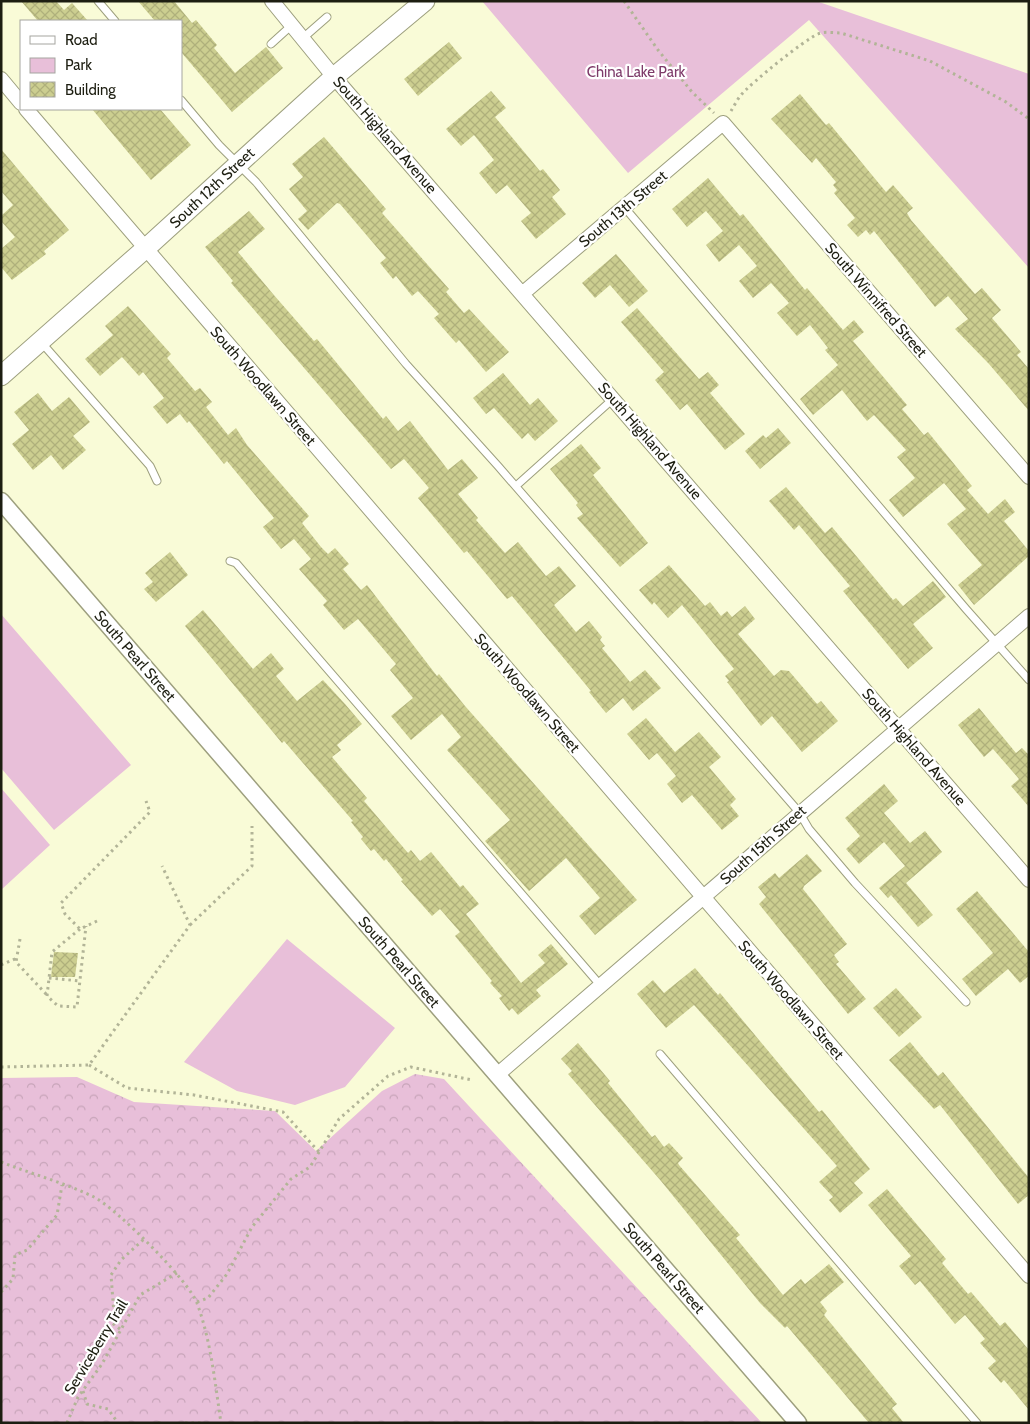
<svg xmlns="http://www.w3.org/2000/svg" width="1030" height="1424" font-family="Cabin,sans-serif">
<defs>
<pattern id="forest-crowns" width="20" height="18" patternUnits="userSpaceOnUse" patternTransform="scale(1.25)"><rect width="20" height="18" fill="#e8bfd9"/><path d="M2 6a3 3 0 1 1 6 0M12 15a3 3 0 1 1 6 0" fill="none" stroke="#c7a4b9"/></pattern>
<pattern id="building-cross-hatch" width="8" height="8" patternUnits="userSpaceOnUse" patternTransform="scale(1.25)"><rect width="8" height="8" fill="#ccce90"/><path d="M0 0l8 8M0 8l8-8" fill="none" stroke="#afb07b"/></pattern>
</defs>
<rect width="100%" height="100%" fill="#f9fbd7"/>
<path fill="url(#forest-crowns)" d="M415,1074l29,5 318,344h-761v-345l76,-1 57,25 141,9 41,40 66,-60z"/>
<path fill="#e8bfd9" d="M482,1h334l213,73v194l-220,-248 -181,153z
M1,614l130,151 -77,65 -53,-62z
M1,788l49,57 -49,45z
M287,939l108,89 -50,59 -50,18 -58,-14 -53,-29z"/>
<path fill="url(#building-cross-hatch)" d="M21,1h35l8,9 8,-7 16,18h-50z
M138,1h36l18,22 4,-3 21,25 -3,3 21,25 31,-26 17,21 -51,44 -51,-60v-31h-26z
M449,42l13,16 -44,38 -14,-17z
M491,91l15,17 -11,9 45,54 3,-2 17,21 -8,7 14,17 -30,25 -15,-18 10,-8 -24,-28 -11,9 -17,-21 15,-13 -20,-25 -13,11 -15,-17z
M800,94l26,31 3,-2 57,69 7,-7 20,23 -6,5 4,7 64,74 7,-6 19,22 -9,8 29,34 -4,3 12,14v42l-40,-47 -34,-35 13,-10 -20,-23 -13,11 -61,-76 -4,4 -4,-5 -8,7 -11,-12 8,-7 -21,-25 3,-3 -4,-5 3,-3 -20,-24 -4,5 -41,-44z
M92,109h68l31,36 -40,35z
M324,137l62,72 -4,4 67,76 -3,3 18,21 5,-4 40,43 -23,20 -27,-32 -3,3 -22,-25 5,-4 -21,-23 -6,5 -16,-20 -3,3 -13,-16 6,-5 -46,-54 -3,-1 -29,27 -10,-11 9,-8 -18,-22 14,-12 -11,-13z
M1,149l68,81 -25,21 2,3 -34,26 -11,-13v-18l14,-12 -14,-16v-5l12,-11 -12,-14z
M708,178l32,38 3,-2 62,76 2,-2 36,42 11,-10 10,12 -11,9 54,64 -5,4 22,26 4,-3 44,54 -5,4 21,24 17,-15 10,13 -11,9 25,30v5l-55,49 -16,-20 24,-20 -35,-41 19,-15 -22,-26 -41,34 -14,-17 26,-22 -18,-21 9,-7 -32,-35 -7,6 -25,-31 -29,25 -13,-16 38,-34 -13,-15 3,-2 -18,-23 -13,11 -20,-23 12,-10 -18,-20 -18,15 -14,-17 18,-15 -18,-21 -20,17 -13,-17 17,-14 -17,-20 -19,16 -15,-18z
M249,211l16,18 -27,23 35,42 41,47 3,-2 66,80 3,-3 12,15 12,-10 38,49 14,-11 16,19 -20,16 20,24 -2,2 29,33 13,-11 28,34 13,-10 17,20 -22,19 22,27 13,-11 13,16 -2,3 5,6 -3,2 28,34 15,-12 16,18 -28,23 -10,-13 -17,15 -17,-21 2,-1 -79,-95 -5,3 -40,-48 -3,2 -46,-55 11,-10 -25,-29 -13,10 -160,-186 2,-2 -28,-34z
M616,254l32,37 -19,16 -19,-22 -15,13 -13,-15z
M128,306l43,48 -4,4 28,33 5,-3 12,14 -6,5 22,28 8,-7 11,17 62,71 -7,7 19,24 7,7 7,-6 14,16 -6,5 18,21 6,-5 70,91 2,-2 26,32 172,194 -42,35 -16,-19 21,-18 -34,-40 -37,33 -44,-50 25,-21 -63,-70 14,-13 -19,-23 -31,26 -20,-24 22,-18 -23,-28 6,-6 -38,-45 -14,11 -21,-25 4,-4 -28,-32 12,-10 -17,-20 -13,10 -18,-22 11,-9 -47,-57 -3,3 -35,-43 -2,2 -7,-9 -13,10 -14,-17 11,-9 -21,-26 -4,4 -17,-19 -22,19 -15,-17 28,-24 -8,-9z
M637,308l62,71 9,-7 11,13 -9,8 35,41 -20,16 -38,-46 -7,6 -25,-30 9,-8 -43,-50z
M503,373l27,32 8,-7 20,23 -23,20 -7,-8 -6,6 -28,-31 -8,6 -13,-16z
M38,393l14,18 17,-14 21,25 -17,14 13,14 -23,20 -12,-15 -18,15 -21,-26 17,-14 -15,-18z
M778,428l13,15 -31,26 -15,-18 18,-16 3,3z
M581,444l20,24 -8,7 55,68 -28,24 -43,-49 6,-4 -7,-9 2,-2 -28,-34z
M786,487l39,46 7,-6 61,73 3,-2 7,8 30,-25 13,16 -33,27 20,24 -25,21 -65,-78 7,-5 -51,-61 -5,5 -25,-29z
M170,552l18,23 -32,27 -12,-13 9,-7 -8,-9z
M669,565l36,41 5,-4 11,14 6,-5 5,6 13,-11 10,13 -17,15 36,42 7,-6 8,1 28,33 4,-3 17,20 -36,31 -30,-36 -11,10 -34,-44 2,-1 -4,-5 9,-7 -52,-64 -14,13 -14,-16 -2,3 -13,-15z
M203,610l50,59 18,-16 13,16 -8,7 21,25 26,-21 22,24 17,20 -25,21 4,5 -9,7 35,41 -3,3 44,52 3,-3 9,11 11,-9 29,35 3,-2 16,19 -13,10 55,69 24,-20 -7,-8 13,-11 17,20 -32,26 5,6 -23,19 -6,-7 -3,3 -10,-13 3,-2 -12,-13 2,-2 -37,-45 5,-4 -20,-23 -8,7 -31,-35 2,-1 -17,-21 -2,2 -10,-12 -3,2 -10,-12 2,-2 -12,-15 2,-1 -69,-80 -2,2 -97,-117z
M979,708l37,45 6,-5 7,7v52l-18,-21 8,-7 -26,-30 -9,8 -26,-32z
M646,718l29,34 24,-20 22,25 -12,10 27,32 -6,6 9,11 -17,14 -30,-35 -10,8 -15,-19 9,-8 -19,-23 -8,7 -22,-26z
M884,784l14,17 -14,12 26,30 15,-12 17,21 -36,31 27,32 -15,12 -27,-32 -3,3 -9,-10 26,-22 -21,-24 -25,22 -13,-15 14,-13 -15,-18z
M807,854l15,17 -18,15 -1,3 44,55 -13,11 5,7 -3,2 30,35 -18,15 -89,-110 7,-7 -8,-10 17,-14 4,5z
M977,891l52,61v24l-9,7 -12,-14 -32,27 -14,-17 31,-26 -37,-44z
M54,952l24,1 -3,24h-24z
M695,968l23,27 2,-2 99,119 3,-2 48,59 -16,14 9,10 -23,20 -11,-13 4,-3 -14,-15 18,-16 -143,-161 -28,23 -29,-34 16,-14 11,13z
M896,988l26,29 -23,20 -26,-29z
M910,1042l28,34 5,-4 86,106v17l-11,9 -78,-99 -6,4 -45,-49z
M578,1043l32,38 -2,2 44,54 3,-2 9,12 5,-4 14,15 -5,5 1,2 61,70 -4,3 47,57 18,-16 4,5 24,-20 15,18 -24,20 7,9 -3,4 73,89 -5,4 12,15h-35l-82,-97 -2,2 -25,-25 -99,-122 -93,-107 4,-3 -11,-12z
M887,1189l59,70 -4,4 26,31 3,-2 29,34 5,-4 24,28v60l-25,-30 -3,3 -13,-15 8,-7 -16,-18 5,-4 -20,-24 -10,9 -35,-43 -5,4 -16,-19 12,-10 -43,-51z"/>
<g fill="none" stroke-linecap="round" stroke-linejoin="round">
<defs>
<path id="service" d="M98,1l17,20
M303,38l24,-21
M271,44l21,-19
M181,100l38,45 37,37 150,182 92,102 301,346 10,17 46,54 111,119
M625,208l341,401 63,71
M41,342l109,124 7,15
M516,486l97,-87
M230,561l6,2 365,423
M660,1054l317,369"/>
<path id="minor" d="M272,1l62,76 695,803
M1,79l20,24
M26,109l1003,1167
M522,294l201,-171 306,354
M497,1075l532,-459"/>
<path id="tertiary" d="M1,501l797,922"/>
<path id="secondary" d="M1,376l144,-127 189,-172 91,-76"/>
</defs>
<use href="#service" stroke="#9d9f7e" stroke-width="9"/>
<use href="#minor" stroke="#9d9f7e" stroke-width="16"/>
<use href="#tertiary" stroke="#9d9f7e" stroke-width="19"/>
<use href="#secondary" stroke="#9d9f7e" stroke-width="21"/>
<path stroke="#b2b497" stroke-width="3" stroke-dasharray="2.5 4" stroke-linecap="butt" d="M624,1l34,49 34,42 22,21
M731,111c3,-5 6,-11 10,-16 10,-12 63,-55 77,-61 7,-3 16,-1 23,-1l89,28 76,41 23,17
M97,921l-17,8 -15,-15 -4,-11 89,-91 -4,-11
M190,925l62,-59v-40
M80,929l-28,23 -5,44 11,10 19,1 9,-81
M20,939l-4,23 31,33
M1,965l16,-7
M49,978l31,3
M89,1065l38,23 67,7 89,17 36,40
M1,1067l88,-2 101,-140 -28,-59
M1,1162c31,12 64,21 93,35 22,11 95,84 103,106 14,38 18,80 24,120
M1,1292l12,-13 2,-24 12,-5 30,-35 5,-30
M197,1302l11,-4 19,-24 25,-47 39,-48 19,-12 29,-48 49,-43 23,-9 61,13
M120,1329l-8,-6 2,-9 -3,-39 10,-15 23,-21
M83,1391l4,13 21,5 10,14
M67,1423l11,-26 24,-33 38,-69 37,-22
M158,1423h5
M185,1423h19"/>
<use href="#service" stroke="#fff" stroke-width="7"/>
<use href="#minor" stroke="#fff" stroke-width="14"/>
<use href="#tertiary" stroke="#fff" stroke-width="16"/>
<use href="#secondary" stroke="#fff" stroke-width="19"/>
</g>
<g text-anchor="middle" stroke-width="4.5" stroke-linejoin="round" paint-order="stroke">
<g font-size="15" fill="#7e3b6a" stroke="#fff">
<text x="636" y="77">China Lake Park</text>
</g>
<g font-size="15" fill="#1d1e11" stroke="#fff">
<text transform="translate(385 135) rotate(49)" y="5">South Highland Avenue</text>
<text transform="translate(212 188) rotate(-43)" y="5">South 12th Street</text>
<text transform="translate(623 209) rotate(-40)" y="5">South 13th Street</text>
<text transform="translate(876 300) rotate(49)" y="5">South Winnifred Street</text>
<text transform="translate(263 386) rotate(49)" y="5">South Woodlawn Street</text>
<text transform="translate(650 441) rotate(49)" y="5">South Highland Avenue</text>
<text transform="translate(135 656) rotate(49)" y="5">South Pearl Street</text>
<text transform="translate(527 693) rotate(49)" y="5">South Woodlawn Street</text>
<text transform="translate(914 747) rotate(49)" y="5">South Highland Avenue</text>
<text transform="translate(763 845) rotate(-42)" y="5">South 15th Street</text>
<text transform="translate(399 962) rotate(49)" y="5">South Pearl Street</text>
<text transform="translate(791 1000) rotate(49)" y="5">South Woodlawn Street</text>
<text transform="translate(664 1268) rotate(49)" y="5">South Pearl Street</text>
<text transform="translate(96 1347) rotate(-59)" y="5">Serviceberry Trail</text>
</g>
</g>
<rect width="1030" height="1424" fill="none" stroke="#1d1e11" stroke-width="5"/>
<rect x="20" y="20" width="162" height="90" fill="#ffffff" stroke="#a5a5a0"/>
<rect x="30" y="36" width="25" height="8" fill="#ffffff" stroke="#a5a5a0"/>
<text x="65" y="45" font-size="15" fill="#1d1e11">Road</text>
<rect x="30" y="58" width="25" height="15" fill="#e8bfd9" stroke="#a5a5a0"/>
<text x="65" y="70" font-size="15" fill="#1d1e11">Park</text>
<rect x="30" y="82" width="25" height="15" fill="url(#building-cross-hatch)" stroke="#a5a5a0"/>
<text x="65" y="95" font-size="15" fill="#1d1e11">Building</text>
</svg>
